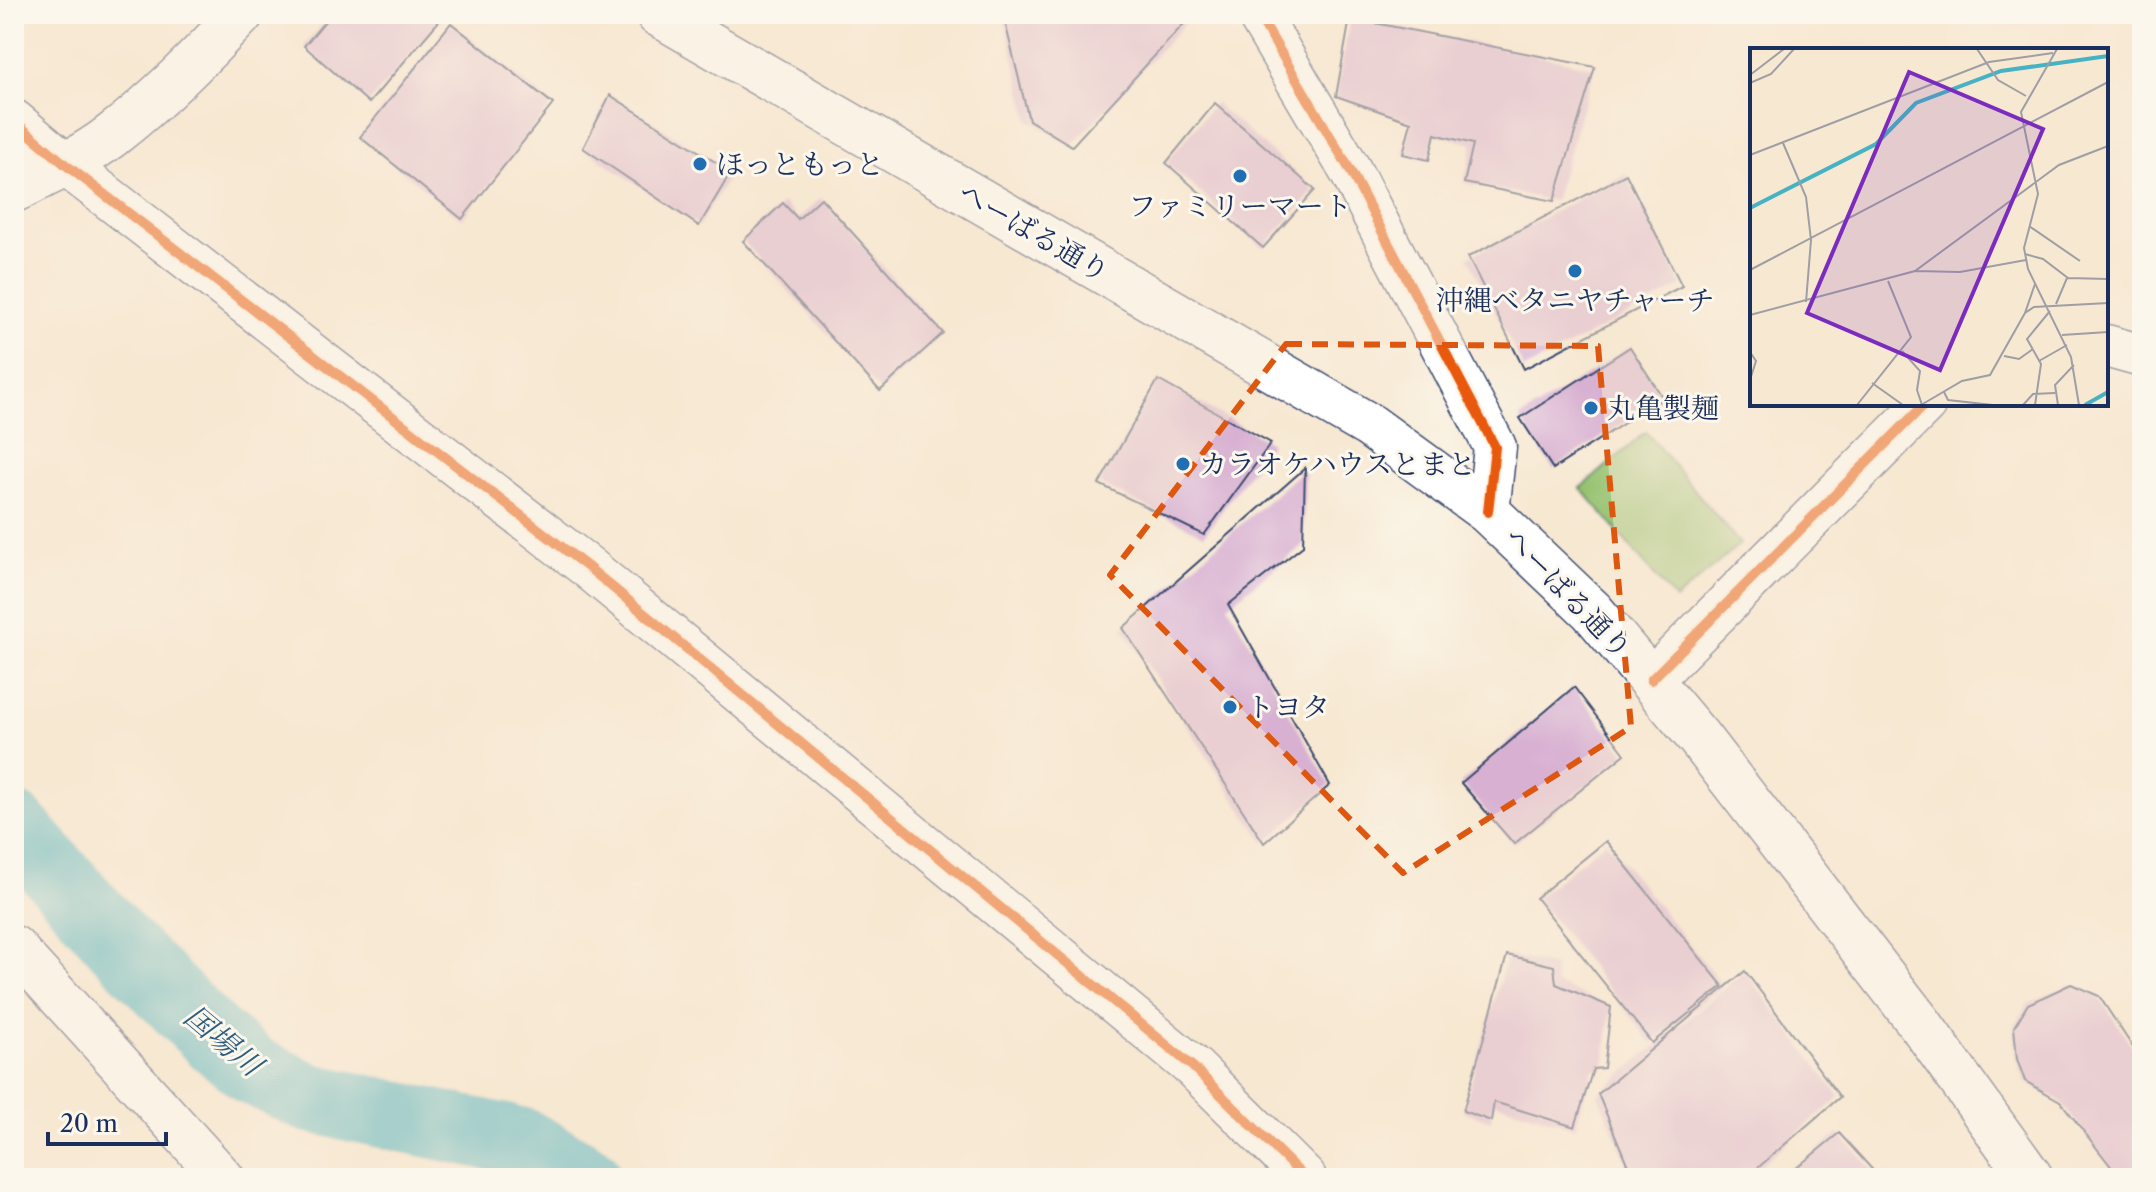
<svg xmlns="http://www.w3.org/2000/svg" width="2156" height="1192" font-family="'Libre Caslon Text','Noto Serif JP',serif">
<rect width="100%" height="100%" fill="#fbf7ec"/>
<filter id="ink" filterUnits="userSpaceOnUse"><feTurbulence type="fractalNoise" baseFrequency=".0125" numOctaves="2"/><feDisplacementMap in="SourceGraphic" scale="16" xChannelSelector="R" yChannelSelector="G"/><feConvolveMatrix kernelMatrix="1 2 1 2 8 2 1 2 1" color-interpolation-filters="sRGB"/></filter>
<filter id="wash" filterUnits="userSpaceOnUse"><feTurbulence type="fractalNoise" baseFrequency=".006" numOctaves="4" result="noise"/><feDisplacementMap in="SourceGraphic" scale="32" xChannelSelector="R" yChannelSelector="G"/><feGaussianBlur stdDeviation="1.8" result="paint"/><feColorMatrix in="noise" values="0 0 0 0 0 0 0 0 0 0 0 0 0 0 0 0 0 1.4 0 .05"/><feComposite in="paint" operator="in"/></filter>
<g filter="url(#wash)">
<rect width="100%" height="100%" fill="#f7e8d2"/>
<path fill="#95c270" stroke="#587867" stroke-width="2" d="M1646,432l94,112 -65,56 -94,-112z"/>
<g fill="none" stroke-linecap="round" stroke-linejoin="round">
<path stroke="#46b2c3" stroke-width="70" d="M14,827l110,122 89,89 41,33 56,27 211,44 66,36"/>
</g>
<g id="blocks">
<path fill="#d8b0d2" d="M331,14h114l-76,89 -65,-57z
M1003,14h190l-121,132 -43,-26z
M1350,18l245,49 -41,134 -90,-18 9,-39 -38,-10 -6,26 -26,-6 8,-32 -75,-26z
M451,23l102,81 -91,115 -102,-82z
M610,95l121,77 -32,54 -116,-78z
M1215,103l100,87 -52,58 -97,-85z
M1626,174l56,112 -158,83 -56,-112z
M821,198l122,135 -63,58 -137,-150 40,-38 15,16z
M1630,347l33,51 -110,71 -33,-51z
M1158,380l113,63 -67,92 -105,-51z
M1305,468l-2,78 -75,59 102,180 -66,58 -141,-215z
M1574,687l51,67 -111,90 -53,-61z
M1606,841l117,145 -71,57 -116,-145z
M1507,955l47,11 2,18 55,23 -7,61 -11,1 -18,58 -81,-25 -3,19 -28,-10z
M1745,971l95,126 -94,81h-113l-35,-84z
M2071,984l28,12 43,65 -2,117h-20l-60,-77 -35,-20 -8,-22 -3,-32 14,-23z
M1839,1133l41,45h-96z"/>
</g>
</g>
<g filter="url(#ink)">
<use href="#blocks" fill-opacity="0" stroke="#3c4b6f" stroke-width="2"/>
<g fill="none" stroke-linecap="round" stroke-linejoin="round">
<defs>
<path id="street" d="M1258,14l92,156 145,277 -7,65
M14,121l52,44 523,403 604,499 112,111
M2106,346l36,10
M1651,680l274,-276
M14,947l209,231"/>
<path id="secondary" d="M14,190c33,-16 67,-31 97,-54 47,-36 89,-79 130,-122"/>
<path id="highway" d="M658,14l712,412 118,86 104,99 107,127 222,287 110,153"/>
</defs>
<use href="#street" stroke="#3c4b6f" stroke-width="45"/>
<use href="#secondary" stroke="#3c4b6f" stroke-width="47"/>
<use href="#highway" stroke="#3c4b6f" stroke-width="47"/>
<use href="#street" stroke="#fff" stroke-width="42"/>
<use href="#secondary" stroke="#fff" stroke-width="44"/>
<use href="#highway" stroke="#fff" stroke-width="44"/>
<defs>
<path id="cycleway" d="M1258,14l92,156 145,277 -7,65
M14,121l52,44 523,403 604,499 112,111
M1651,680l274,-276"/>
</defs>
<use href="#cycleway" stroke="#fbf7ec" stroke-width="15"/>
<use href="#cycleway" stroke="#e8590c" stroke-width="10"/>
</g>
</g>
<path d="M0 0H2156V1192H0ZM1286,344l312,2 33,381 -228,146 -293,-298z" fill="#f7e8d2" fill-opacity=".55" fill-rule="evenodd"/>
<path fill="none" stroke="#de5710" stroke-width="6" stroke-dasharray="16 10" stroke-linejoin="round" d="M1286,344l312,2 33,381 -228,146 -293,-298z"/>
<g fill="#1f6fb2" stroke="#fbf7ec" stroke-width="3">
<circle cx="700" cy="164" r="8"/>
<circle cx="1240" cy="176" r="8"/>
<circle cx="1575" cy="271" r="8"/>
<circle cx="1591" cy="408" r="8"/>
<circle cx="1183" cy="464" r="8"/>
<circle cx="1230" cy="707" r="8"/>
</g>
<g text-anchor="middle" stroke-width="6" stroke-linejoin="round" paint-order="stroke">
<g font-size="28" fill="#1b2f5e" stroke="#fbf7ec" text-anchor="start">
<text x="716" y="174">ほっともっと</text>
<text x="1240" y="216" text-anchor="middle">ファミリーマート</text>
<text x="1575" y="310" text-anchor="middle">沖縄ベタニヤチャーチ</text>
<text x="1607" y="418">丸亀製麺</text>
<text x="1199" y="474">カラオケハウスとまと</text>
<text x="1246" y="717">トヨタ</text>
</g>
<g font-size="28" fill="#1b2f5e" stroke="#fbf7ec">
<text transform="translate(1034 232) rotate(30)" y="10">へーばる通り</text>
<text transform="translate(1568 593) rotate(46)" y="10">へーばる通り</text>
</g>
<g font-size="30" font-style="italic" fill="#2a5d81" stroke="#fbf7ec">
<text transform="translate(223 1041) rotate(40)" y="10">国場川</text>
</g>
</g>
<g transform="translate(1750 48)">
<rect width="358" height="358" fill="#f7e8d2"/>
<path fill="none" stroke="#46b2c3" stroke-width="4" d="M0,160l126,-64 40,-41 85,-32 107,-15M335,357l23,-13"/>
<path fill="none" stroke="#9f9ea4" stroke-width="2" d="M227,1l21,31 28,16M307,1l-36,63 17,82 -14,54 4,21 43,88 8,48M0,27l34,-26M0,35l21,-9 23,-25M33,95l23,54 5,43 -5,62M0,107l239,-93 64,-9M279,178l51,35M275,206l18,5 25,19 40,1M0,222l358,-188M165,223l45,1 66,-12M306,256l11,-26M275,265l10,-29M0,267l165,-44 144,-106 49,-19M312,287l46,-3M152,303l18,20 -3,19 5,15M0,304l6,9 -6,19M254,308l15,3 14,-10M289,313l28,-16M122,335l31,22M194,344l4,8 45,5M107,357l54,-68 -23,-56M171,357l41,-24 28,-6 35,-62 9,-6 74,-4M273,357l10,-11 22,-1M285,357l6,-41 -14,-25 23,-28M308,357l-3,-20 19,-20"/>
<path fill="#7b2cbf" fill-opacity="0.15" stroke="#7b2cbf" stroke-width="4" d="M159,24l134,57 -103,241 -133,-57z"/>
<rect width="358" height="358" fill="none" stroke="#1b2f5e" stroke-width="4"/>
</g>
<rect width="2156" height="1192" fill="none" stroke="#fbf7ec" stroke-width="48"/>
<path d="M48 1132v12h118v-12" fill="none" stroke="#1b2f5e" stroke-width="4"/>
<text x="60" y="1132" font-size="24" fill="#1b2f5e" stroke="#fbf7ec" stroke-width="6" paint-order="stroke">20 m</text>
</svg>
